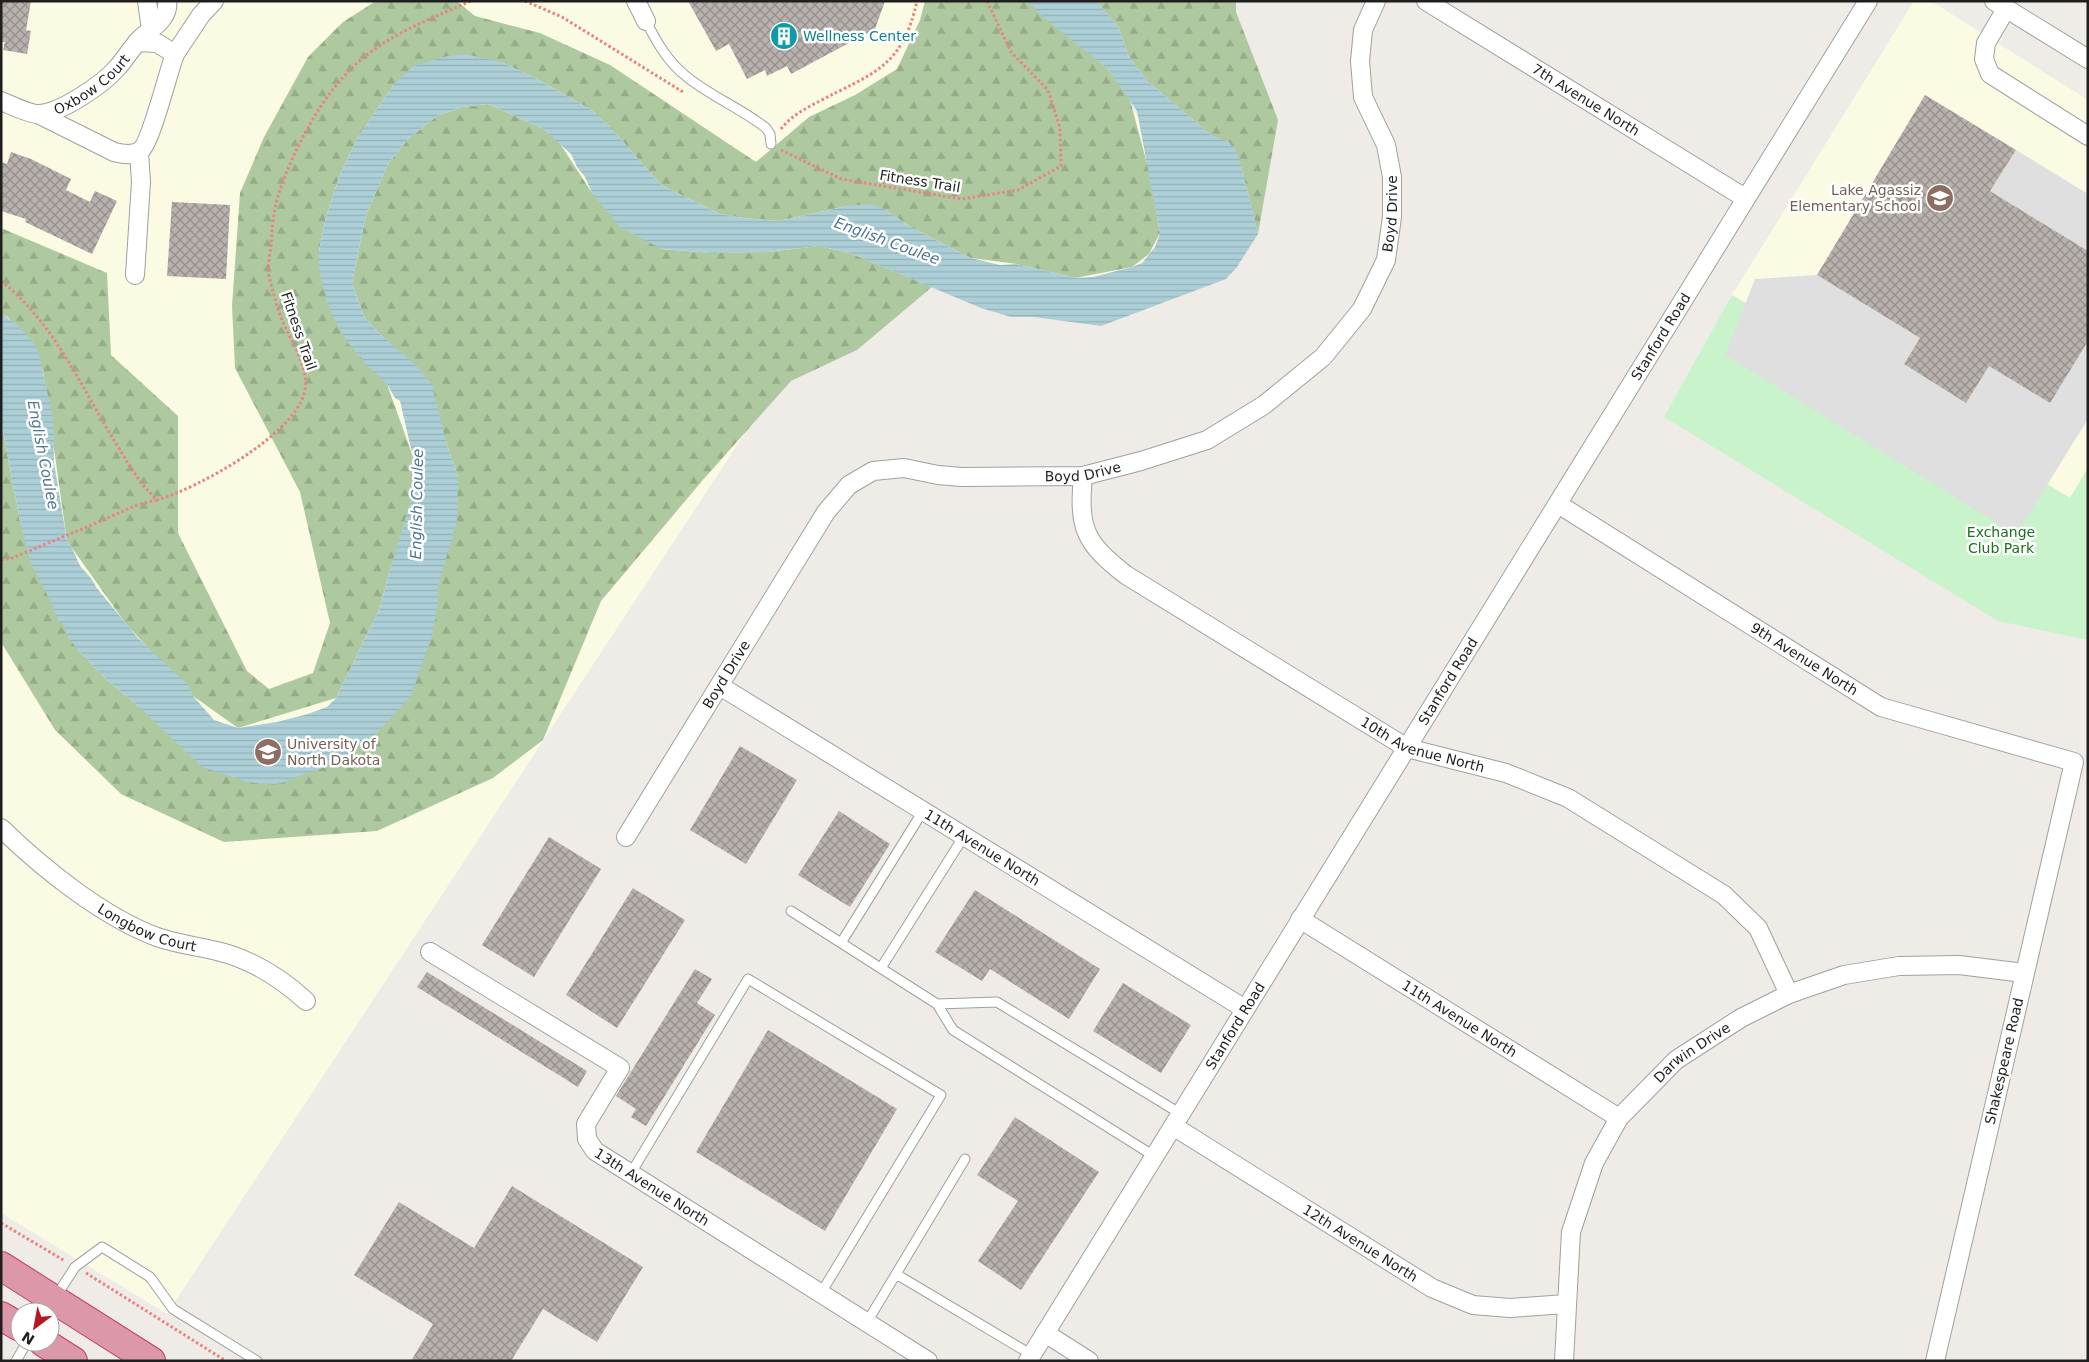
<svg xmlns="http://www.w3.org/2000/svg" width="2089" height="1362" font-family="'DejaVu Sans',sans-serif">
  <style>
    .education { fill: #fbfae3 }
    .forest { fill: url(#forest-firs) }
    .park { fill: #c9f3ca }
    .parking { fill: #dfdfdf }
    .water { fill: url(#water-rules) }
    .building { fill: url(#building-cross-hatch) }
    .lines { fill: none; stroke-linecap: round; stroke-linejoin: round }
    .lane-casing { stroke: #a0a0a0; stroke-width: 11 }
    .street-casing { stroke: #a0a0a0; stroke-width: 20 }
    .highway-casing { stroke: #c63a71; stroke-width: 30 }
    .path { stroke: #e9837d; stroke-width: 3; stroke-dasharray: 2.5 2.5; stroke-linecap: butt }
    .lane { stroke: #fff; stroke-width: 9 }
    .street { stroke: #fff; stroke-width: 18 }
    .highway { stroke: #dc98a8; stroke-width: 28 }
    .labels { text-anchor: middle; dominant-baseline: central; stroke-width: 5; stroke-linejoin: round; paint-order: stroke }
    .culture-label { font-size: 14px; fill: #0d838f; stroke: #fff; text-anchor: start }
    .street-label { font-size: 14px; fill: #1f1f1f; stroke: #fff }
    .education-label { font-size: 14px; fill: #785e54; stroke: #fff; text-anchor: end }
    .park-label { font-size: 14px; fill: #19711c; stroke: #fff }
    .water-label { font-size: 15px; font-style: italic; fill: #507695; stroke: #fff }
  </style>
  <defs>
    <pattern id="forest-firs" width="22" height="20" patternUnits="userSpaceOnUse" patternTransform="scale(1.25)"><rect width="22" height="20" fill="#aec9a0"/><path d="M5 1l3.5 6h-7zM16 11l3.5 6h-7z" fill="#95ac89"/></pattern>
    <pattern id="water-rules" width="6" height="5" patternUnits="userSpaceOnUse" patternTransform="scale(1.25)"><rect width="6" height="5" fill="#accfd7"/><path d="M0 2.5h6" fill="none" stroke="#94b1b8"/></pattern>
    <pattern id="building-cross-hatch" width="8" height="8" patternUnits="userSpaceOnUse" patternTransform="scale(1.25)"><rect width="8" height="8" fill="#b8b1ad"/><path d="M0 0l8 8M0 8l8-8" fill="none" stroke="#958f8c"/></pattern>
  </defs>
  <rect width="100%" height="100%" fill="#efece7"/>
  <!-- education -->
  <path class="education" d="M1,1H1046L1164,149L1197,207L1115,291L873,238L167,1314L1,1213Z
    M1914,1H1931L2088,100V468L2070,498L1732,295Z"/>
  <!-- forest -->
  <path class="forest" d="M376,1H457L475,16L540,33L610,65L756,162L809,117L855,95L897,69L920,20L925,1H1029L1108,69L1130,100L1149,171L1160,233L1149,254L1132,267L1075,278L1017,264L971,258L912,228L887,211L847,206L779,221L743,218L720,214L661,185L610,127L590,109L531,76L501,62L395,83L358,137L339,177L326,217L319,251L387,384L413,457L414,482L408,516L389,573L380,608L336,698L238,728L193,696L126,624L67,541L43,371L9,318L1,314V228L107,273L111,355L178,416V533L247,671L269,689L313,673L330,623L300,492L235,368L232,306L240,193L264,137L308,57L343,22Z
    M1096,1H1236V12L1278,120L1258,234L1241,166L1211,135L1147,81L1128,55L1119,28Z
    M488,104L542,128L559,142L592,193L662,249L712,253L767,252L819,246L850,253L932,287L857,350L791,381L702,481L601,601L543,740L493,778L377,831L224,842L121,794L55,730L1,642V421L20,521L78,650L107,680L138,706L306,773L336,763L438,585L458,476L446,442L382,336L364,317L352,283L366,215L388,164L408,139L437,116L461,107Z"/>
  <!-- park -->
  <path class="park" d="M1732,295L2070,498L2088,468V640L1998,621L1664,417Z"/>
  <!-- parking -->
  <path class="parking" d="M2016,150L2088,194V251L1990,191Z
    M1817,275L1920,338L1904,364L1966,402L1989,366L2088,341V419L2016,535L1725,355L1755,279Z"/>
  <!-- water -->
  <path class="water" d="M1028,1H1095L1098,3L1119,28L1128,55L1147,81L1211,135L1229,142L1236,151L1241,166L1258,234L1237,267L1226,279L1101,326L1034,317H1011L981,308L850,253L819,246L767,252L712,253L662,249L620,227L592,193L585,177L577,167L571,154L542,128L488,104L461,107L437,116L408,139L388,164L366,215L352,283L364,317L382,336L417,366L432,385L446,442L458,476L457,521L438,585V605L431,639L411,696L376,734L336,763L275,785L247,782L202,767L138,706L107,680L78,650L68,637L63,624L58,621L53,606L31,564L20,521L1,421V314C15,321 31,337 38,351L53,418L54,463L67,541C74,549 76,559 81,567C87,574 92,578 96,587L137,637L189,686L193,696L214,720L238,728L277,722L308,714L327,707L336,698L380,608L389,573L412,497L414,482L413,457L400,401L395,398L387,384L369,367L347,342L333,317L327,301L319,270V251L326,217L339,177L358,137L395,83L412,67L443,57L465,54L501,62L531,76L590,109L610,127L661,185L720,214L743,218L779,221L847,206L871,204L887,211L912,228L971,258L1000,265L1017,264L1075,278L1093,277L1132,267L1142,263L1155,247L1160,233L1137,111L1108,69L1043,17Z"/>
  <!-- building -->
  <path class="building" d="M1,1H31L26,30L31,31L27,54L3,50L5,42H1Z
    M688,1H885L875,29L791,74L787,66L767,76L765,70L747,79L729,44L716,51Z
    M1925,95L2016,150L1990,191L2088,251V341L2050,403L1989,366L1966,403L1904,364L1920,338L1817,275Z
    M11,152L31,159L71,179L66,190L90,202L95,191L117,201L92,254L25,222L26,219L1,211V162L7,164Z
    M172,202L230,205L226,279L167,276Z
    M740,746L797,780L746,864L690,830Z
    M839,811L890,844L850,907L798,875Z
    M549,837L601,869L534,977L482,945Z
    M633,888L685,920L617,1028L566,995Z
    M975,890L1100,969L1069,1019L990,969L982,981L935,952Z
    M695,969L712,979L697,1003L715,1015L646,1126L631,1117L636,1109L616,1096Z
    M427,972L587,1071L578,1087L417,987Z
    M1123,983L1191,1025L1161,1073L1093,1031Z
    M768,1030L897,1109L825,1231L696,1152Z
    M1015,1117L1099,1172L1021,1290L978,1261L1018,1201L977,1175Z
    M512,1186L643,1267L597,1342L543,1309L511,1361H411L433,1324L354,1275L399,1202L474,1248Z"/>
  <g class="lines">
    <!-- lane casing -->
    <g class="lane-casing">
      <path id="lane" d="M646,21C657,43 668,62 687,77C712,97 742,109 766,128L770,134L771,144
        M791,911L937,1004L997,1002L1181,1114
        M841,943L923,811
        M881,968L964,836
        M937,1004L953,1030L1154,1156
        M965,1159L896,1274L1032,1355
        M631,1173L748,979L941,1095L821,1293
        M55,1298L75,1267L102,1247L150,1277L173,1309L257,1361
        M867,1322L896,1274
        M16,1361L27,1342"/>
    </g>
    <!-- street casing -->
    <g class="street-casing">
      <g id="street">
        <path d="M147,1L151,30"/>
        <path d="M636,1L646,21"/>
        <path id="s1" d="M1426,1L1745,198"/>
        <path d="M1994,1L2088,59"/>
        <path d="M2006,9L1986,43L1984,59L1990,74L2088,136"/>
        <path d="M137,42L157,43L175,54L201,15L214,1"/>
        <path id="s2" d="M1,101C11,105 29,114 38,114C60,114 103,84 117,68C125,59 131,49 139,40C150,29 170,19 167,1"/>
        <path d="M38,114L114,152C122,154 132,156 140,151C151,143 168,72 175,54"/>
        <path d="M135,275L141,182L139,152"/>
        <path id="s3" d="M1083,476C1078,529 1085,543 1126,575L1407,748L1506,773L1568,798L1724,895L1758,928L1789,994"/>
        <path id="s4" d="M1558,504L1881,707L2074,762L1935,1361"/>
        <path id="s5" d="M720,686L1245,1009"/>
        <path id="s6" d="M1,828C42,868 103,917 157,937C177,944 196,946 217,951C250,959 281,978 306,1001"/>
        <path id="s7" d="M626,837L826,512L849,485L873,471L904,468L938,475L962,477L1083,476L1141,461L1207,440L1264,405L1323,357L1362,309L1386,260L1392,217V177L1386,145L1363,97L1360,61L1363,30L1376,1"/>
        <path id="s8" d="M1300,919L1619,1118"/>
        <path id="s9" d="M430,952L620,1068L586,1124L587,1139L595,1151L928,1361"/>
        <path id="s10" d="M1173,1126L1432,1288L1473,1305L1510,1308L1566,1304"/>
        <path d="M1045,1333L1089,1361"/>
        <path id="s11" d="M1028,1361L1868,1"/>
        <path id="s12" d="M1564,1361L1571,1232L1594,1163L1619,1118L1676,1060L1741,1018L1789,994L1844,975L1899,966L1959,965L2024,973"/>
      </g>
    </g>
    <!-- highway casing -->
    <g class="highway-casing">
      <path id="highway" d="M1,1266L151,1361
        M1,1316L20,1327
        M43,1342L73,1361"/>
    </g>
    <!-- path -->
    <path class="path" d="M525,1L562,17L683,92
      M781,129C790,117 804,109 818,102C872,73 902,69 917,1
      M781,150L841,179L962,199L1018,190L1061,166L1060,128L1048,90L1011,52L987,1
      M1,281C54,322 82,389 117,445C129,465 140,484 157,500C198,488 291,437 304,394C312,367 287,337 279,312C275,300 272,288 269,276C267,266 270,255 271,246C272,227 274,207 280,190C294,149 321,97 353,67C386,35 430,19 471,1
      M1,560L12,558L87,527L137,505L156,500
      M1,1223L65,1261
      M86,1273L226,1361"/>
    <!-- lane -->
    <use href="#lane" class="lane"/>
    <!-- street -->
    <use href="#street" class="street"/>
    <!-- highway -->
    <use href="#highway" class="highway"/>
  </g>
  <!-- icons -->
  <defs>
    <g id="building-disc" transform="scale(1.4375)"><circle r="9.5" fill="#0f9aa8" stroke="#fff"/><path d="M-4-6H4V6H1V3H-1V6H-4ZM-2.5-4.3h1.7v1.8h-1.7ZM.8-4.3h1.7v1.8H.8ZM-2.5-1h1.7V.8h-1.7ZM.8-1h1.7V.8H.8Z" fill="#fff"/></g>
    <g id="school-disc" transform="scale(1.4375)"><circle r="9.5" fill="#8d6e63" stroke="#fff"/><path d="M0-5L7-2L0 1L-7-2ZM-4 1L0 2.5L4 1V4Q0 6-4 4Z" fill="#fff"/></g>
    <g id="university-disc" transform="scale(1.4375)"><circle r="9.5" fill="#8d6e63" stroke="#fff"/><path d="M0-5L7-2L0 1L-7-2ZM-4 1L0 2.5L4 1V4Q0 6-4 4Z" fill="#fff"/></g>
  </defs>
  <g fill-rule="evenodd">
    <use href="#building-disc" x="784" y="36"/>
    <use href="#school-disc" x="1940" y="198"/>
    <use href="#university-disc" x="268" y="752"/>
  </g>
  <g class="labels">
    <!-- culture labels -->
    <g class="culture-label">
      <text x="803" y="36">Wellness Center</text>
    </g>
    <!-- street labels -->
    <g class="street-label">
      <text stroke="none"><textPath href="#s2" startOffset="102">Oxbow Court</textPath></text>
      <text stroke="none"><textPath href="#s1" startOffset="188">7th Avenue North</textPath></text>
      <text transform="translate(920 181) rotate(9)">Fitness Trail</text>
      <text stroke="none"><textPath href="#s7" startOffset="1091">Boyd Drive</textPath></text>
      <text transform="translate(299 331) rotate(71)">Fitness Trail</text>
      <text stroke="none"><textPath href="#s11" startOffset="1204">Stanford Road</textPath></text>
      <text stroke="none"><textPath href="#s7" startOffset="656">Boyd Drive</textPath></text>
      <text stroke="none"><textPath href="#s4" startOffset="291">9th Avenue North</textPath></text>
      <text stroke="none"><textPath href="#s7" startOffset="191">Boyd Drive</textPath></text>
      <text stroke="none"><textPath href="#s11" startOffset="799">Stanford Road</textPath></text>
      <text stroke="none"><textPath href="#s3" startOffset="459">10th Avenue North</textPath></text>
      <text stroke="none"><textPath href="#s5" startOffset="308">11th Avenue North</textPath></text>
      <text stroke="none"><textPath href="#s6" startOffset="179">Longbow Court</textPath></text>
      <text stroke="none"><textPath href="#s8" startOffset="188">11th Avenue North</textPath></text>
      <text stroke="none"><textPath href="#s11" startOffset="394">Stanford Road</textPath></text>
      <text stroke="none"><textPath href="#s12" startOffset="352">Darwin Drive</textPath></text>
      <text transform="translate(2004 1061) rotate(-77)">Shakespeare Road</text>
      <text stroke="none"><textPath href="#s9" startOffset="385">13th Avenue North</textPath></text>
      <text stroke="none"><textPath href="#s10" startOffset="221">12th Avenue North</textPath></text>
    </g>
    <!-- education labels -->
    <g class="education-label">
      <text x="1921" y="190">Lake Agassiz<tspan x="1921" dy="16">Elementary School</tspan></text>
      <text x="287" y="744" text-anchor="start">University of<tspan x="287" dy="16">North Dakota</tspan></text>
    </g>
    <!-- park labels -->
    <g class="park-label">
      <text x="2001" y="532">Exchange<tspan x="2001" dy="16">Club Park</tspan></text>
    </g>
    <!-- water labels -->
    <g class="water-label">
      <text transform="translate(887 241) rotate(20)">English Coulee</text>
      <text transform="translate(43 455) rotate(79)">English Coulee</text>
      <text transform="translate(417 504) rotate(-89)">English Coulee</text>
    </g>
  </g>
  <!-- border -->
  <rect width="2089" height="1362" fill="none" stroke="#1f1f1f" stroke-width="5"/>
  <!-- north arrow -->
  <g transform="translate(35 1327) rotate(212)"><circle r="24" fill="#ffffff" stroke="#a5a5a5"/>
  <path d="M0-4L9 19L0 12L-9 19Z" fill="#b61820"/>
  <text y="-8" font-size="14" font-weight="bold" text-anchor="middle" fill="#1f1f1f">N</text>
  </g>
</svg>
